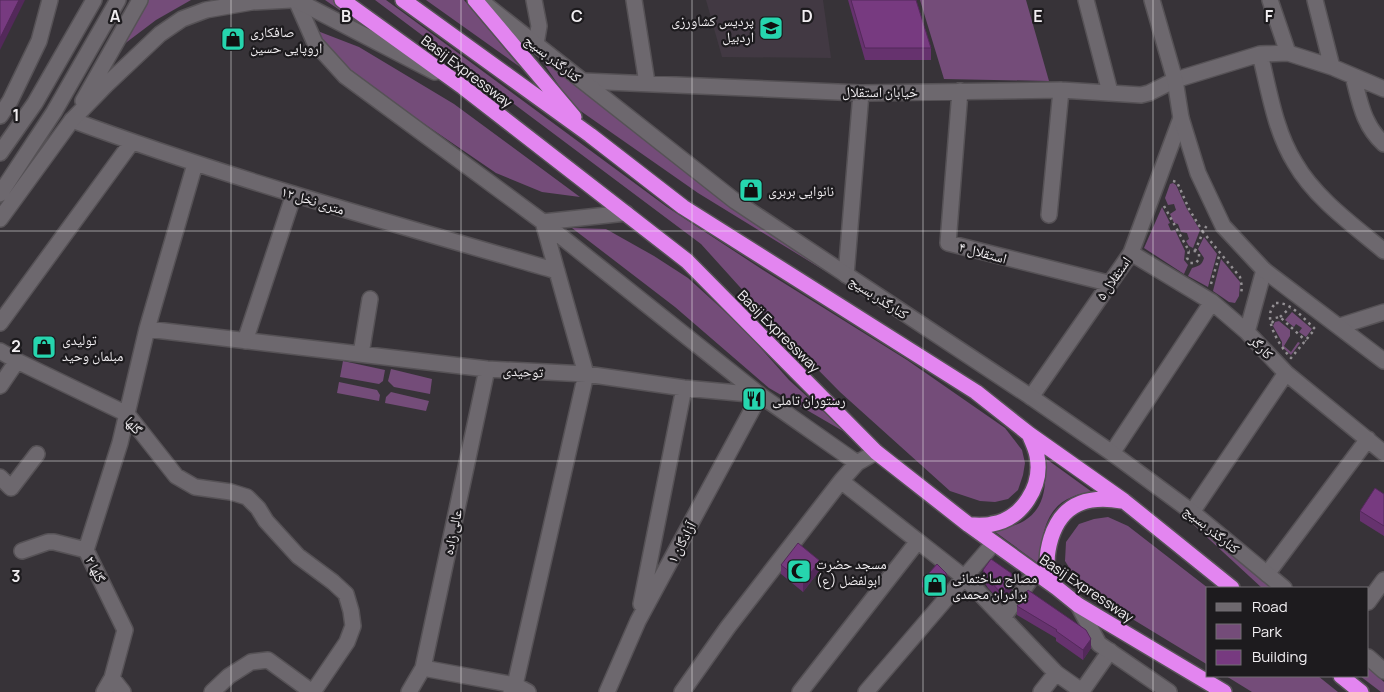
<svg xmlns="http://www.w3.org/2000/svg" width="1384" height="692" font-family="Manrope,'Noto Naskh Arabic',sans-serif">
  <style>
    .built { fill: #423943 }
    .green { fill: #744c79 }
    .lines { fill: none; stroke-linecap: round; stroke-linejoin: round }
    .street-casing { stroke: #565256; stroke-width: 18 }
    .secondary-casing { stroke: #565256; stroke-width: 18 }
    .highway-casing { stroke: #565256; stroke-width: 18 }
    .path { stroke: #949094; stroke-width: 2.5; stroke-dasharray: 2.5 4; stroke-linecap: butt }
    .street { stroke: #6d686e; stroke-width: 15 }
    .secondary { stroke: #6d686e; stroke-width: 15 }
    .highway { stroke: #e385f0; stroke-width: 15 }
    .wall { fill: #66326e }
    .shaded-wall { fill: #53295a }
    .building { fill: #773a80; stroke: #53295a }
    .grid { fill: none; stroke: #f1eef1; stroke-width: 1; stroke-opacity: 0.55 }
    .labels { text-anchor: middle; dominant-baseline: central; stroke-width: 4.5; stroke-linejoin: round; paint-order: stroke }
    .poi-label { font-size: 14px; fill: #f1eef1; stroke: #1d1b1e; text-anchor: start }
    .street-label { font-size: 14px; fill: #f1eef1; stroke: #1d1b1e }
    .grid-label { font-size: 16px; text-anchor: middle; font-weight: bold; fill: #f1eef1; stroke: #1d1b1e; stroke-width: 4.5; stroke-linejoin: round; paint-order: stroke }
  </style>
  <rect width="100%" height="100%" fill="#373338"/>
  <!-- built -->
  <path class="built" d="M706,0H823L831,58L722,57Z"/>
  <!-- green -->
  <path class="green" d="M147,0H191L156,20L119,48Z
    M325,0H334L359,19L360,24Z
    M375,0H386L667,207L763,270L907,360L1005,428L1022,450L1025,463L1023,475L1018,490L1008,499L995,502L980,501L950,491L840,392L777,328L701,244Z
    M426,0H464L520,67Z
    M920,0H1026L1049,81L944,79Z
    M315,30L359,47L454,104L580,197L542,192L496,173L350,73Z
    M536,52L727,202L830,274L698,193L572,105Z
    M1173,183L1176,185L1187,209L1200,230L1193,248L1189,246L1186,241L1189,239L1187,233L1181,232L1178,224L1174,223L1170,214L1176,210L1174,204L1168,205L1165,198L1170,184Z
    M1162,207L1170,223L1168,224L1171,231L1175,230L1185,251L1184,260L1188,265L1184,274L1144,248Z
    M572,228L606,229L654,256L688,278L744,329L789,380L848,434L769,388L675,307Z
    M1204,237L1217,254L1208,287L1188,276L1192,268C1199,266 1202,265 1204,258L1198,249Z
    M1221,259L1240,282L1239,296L1235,303L1229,302L1213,291Z
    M1292,312L1312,329L1306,337L1299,332L1302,328L1296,324L1294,327L1285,320Z
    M1279,321L1290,330V336L1284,346L1291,352L1298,342L1300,343L1291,355L1282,347V342L1273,326L1275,322Z
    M343,361L385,370L383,381L379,384L340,377Z
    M391,369L432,379L430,394L394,387L388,381Z
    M339,382L377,390L380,395L379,401L337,393Z
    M391,392L429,401L426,411L385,403L386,397Z
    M1045,458L1092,492C1085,493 1078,494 1072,497C1044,508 1042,538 1039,564L994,531C1003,528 1016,526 1024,521C1047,507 1046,482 1045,458Z
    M1154,492L1276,588H1262L1184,516Z
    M1108,517L1128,526L1208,588V665L1106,603L1075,577L1065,561L1066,542L1079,524L1094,519Z
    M1368,667L1384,682V692H1381L1360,676H1368Z
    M1226,676H1318L1338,692H1252Z"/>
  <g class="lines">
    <!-- street casing -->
    <g class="street-casing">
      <path id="street" d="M296,0L315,43L345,76L543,222L760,395L638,621L607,692
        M534,0L539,26L536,44
        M634,0L647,83
        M1086,0L1110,92
        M1270,0L1288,53
        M1315,0L1332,67
        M1260,54C1269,90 1275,131 1295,163C1315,198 1353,225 1384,251
        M1353,76C1360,102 1363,125 1384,144
        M583,81L861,93L1061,90L1141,95L1149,93L1175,80L1260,54L1288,53L1332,67L1384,89
        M960,91L948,243L1108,283
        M72,120C231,179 394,224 557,271
        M1049,215L1061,90
        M543,222L626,213
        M1131,253L1212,302L1247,332L1286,373L1384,453
        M846,275L861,93
        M0,323L132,142
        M1340,326L1384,312
        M147,329L487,369L586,374L684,388L760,395L857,463L876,452
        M1247,332L1264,270
        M245,341L294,194
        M0,351L17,361L127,414L176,476L195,487L231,492L247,497L258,508L266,521L298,556L333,582L346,594L351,611L353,626L347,642L313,692
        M361,354L370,299
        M0,386L17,361
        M1031,397L1131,253L1181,118
        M1112,453L1212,302
        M857,463L841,481L965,578L1056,673L1083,692
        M0,477L11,488L37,454
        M1192,512L1286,373
        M22,551L48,542H54L86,550
        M1267,574L1368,439
        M1368,602L1384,580
        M641,604L684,388
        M1003,618L1035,573
        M423,668L515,685L528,692
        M112,678L123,692
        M1082,691L1110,651
        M104,692L112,678L125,630L86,550L120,443L147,329L195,164
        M212,692L229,676L251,662L268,660L312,692
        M409,692L423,668L487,369
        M511,692L515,685L586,374L543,222
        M682,692L728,627L841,481
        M800,692L918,541
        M866,692L993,544
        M1041,692L1056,673"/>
    </g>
    <!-- secondary casing -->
    <g class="secondary-casing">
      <path id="secondary" d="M296,0L435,72
        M1152,0L1175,80L1181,118L1198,173L1223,226L1264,270L1384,361
        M481,1L735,201L1031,397L1112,453L1192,512L1284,588
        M83,101L140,0
        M0,116L10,101L39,41L50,0
        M0,153L35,103L94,0
        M0,194L54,112L118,0
        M0,219L72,120L106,85L160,34L182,19L206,10L252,2L291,0
        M1078,605L1099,644L1169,692
        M1368,657L1384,671"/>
    </g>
    <!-- highway casing -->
    <g class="highway-casing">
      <path id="highway" d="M342,0L463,87L687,261L876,452L969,525L1057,588L1078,605L1224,692
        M403,0L590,135L683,207L976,392L1029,434L1124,501L1232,588
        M475,0L574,117
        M969,525C976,525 985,526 992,524C1022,519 1043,486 1037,456C1036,449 1032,441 1029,434
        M1056,587C1054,582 1050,575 1048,569C1046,559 1048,548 1051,538C1062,503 1088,495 1122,501
        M1341,676L1361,692"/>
    </g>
    <!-- path -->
    <path class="path" d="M1173,181L1177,182L1189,209L1203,232L1207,225
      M1164,206L1189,251L1187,258L1190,263H1196L1199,259V254L1195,251H1189
      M1195,251L1203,232L1240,277L1242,287L1241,294
      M1211,284L1220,253
      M1276,303C1291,302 1304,319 1315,329L1291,358C1280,347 1260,316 1276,303Z
      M1280,317L1290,308
      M1272,323L1275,318L1280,317L1306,341"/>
    <!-- street -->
    <use href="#street" class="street"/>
    <!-- secondary -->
    <use href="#secondary" class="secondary"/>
    <!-- highway -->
    <use href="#highway" class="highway"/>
  </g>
  <!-- wall -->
  <path class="wall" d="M848,0H916L931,48V60H865Z
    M1384,494V536L1360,521V511Z
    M781,565L820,570L803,592L781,574Z
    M983,570L1012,589L1002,603L988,588L983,580Z
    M922,581L947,583L934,598L922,587Z
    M1017,606L1091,648L1083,660L1056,641V638L1017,615Z"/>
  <!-- shaded-wall -->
  <path class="shaded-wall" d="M19,0H25L0,50V38Z
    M820,561V570L803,592V582Z
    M947,577V583L934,598V592Z
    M1012,580V589L1002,603V594Z
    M1091,639V648L1083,660V650Z"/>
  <!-- building -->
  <path class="building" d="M0,0H19L0,38Z
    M851,0H916L931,48H865Z
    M1375,488L1384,494V526L1360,511Z
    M798,543L820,561L803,582L781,565Z
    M991,559L1011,573L1012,580L1002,594L988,579L983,570Z
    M937,564L946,573L947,577L934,592L922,581Z
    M1028,590L1086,630L1091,639L1083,650L1056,631L1057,630L1017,606Z"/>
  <!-- grid -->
  <path class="grid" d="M231,0V692M461,0V692M692,0V692M923,0V692M1153,0V692M0,231H1384M0,461H1384"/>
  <!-- icons -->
  <defs>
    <g id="school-square" transform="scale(1.25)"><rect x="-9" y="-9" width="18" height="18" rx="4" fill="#26d5ae" stroke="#1d1b1e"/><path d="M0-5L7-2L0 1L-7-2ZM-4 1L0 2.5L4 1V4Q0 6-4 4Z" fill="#111"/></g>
    <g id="shop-square" transform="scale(1.25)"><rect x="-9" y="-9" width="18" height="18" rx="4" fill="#26d5ae" stroke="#1d1b1e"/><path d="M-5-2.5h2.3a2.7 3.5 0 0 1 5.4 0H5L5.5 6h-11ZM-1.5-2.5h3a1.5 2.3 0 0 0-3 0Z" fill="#111"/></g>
    <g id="restaurant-square" transform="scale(1.25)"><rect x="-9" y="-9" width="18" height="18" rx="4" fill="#26d5ae" stroke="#1d1b1e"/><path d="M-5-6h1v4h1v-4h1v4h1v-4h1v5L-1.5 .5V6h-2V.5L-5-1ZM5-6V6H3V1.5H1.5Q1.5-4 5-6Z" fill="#111"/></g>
    <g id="mosque-square" transform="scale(1.25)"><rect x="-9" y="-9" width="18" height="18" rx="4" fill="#26d5ae" stroke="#1d1b1e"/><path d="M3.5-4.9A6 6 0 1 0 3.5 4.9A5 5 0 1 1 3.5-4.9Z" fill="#111"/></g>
  </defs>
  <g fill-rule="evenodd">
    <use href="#school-square" x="771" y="28"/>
    <use href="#shop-square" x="233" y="39"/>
    <use href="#shop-square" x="751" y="190"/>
    <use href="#shop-square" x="44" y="347"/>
    <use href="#restaurant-square" x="754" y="399"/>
    <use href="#mosque-square" x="799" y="571"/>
    <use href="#shop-square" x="935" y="585"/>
  </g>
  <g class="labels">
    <!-- poi labels -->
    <g class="poi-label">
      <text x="754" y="20" text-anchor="end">پردیس کشاورزی<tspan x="754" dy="16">اردبیل</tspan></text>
      <text x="250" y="31">صافکاری<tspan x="250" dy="16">اروپایی حسین</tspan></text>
      <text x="768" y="190">نانوایی بربری</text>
      <text x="62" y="339">تولیدی<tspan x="62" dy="16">مبلمان وحید</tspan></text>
      <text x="772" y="399">رستوران تاملی</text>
      <text x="816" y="563">مسجد حضرت<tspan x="816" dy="16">ابولفضل (ع)</tspan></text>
      <text x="952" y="577">مصالح ساختمانی<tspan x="952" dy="16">برادران محمدی</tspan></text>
    </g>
    <!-- street labels -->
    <g class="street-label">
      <text transform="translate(553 58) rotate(38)">کنارگذر بسیج</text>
      <text transform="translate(467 71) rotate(37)">Basij Expressway</text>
      <text x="880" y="91">خیابان استقلال</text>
      <text transform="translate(313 200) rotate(17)">۱۲ متری نخل</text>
      <text transform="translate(983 252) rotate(15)">استقلال ۴</text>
      <text transform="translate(1113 278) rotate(-55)">استقلال ۵</text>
      <text transform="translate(879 297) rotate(33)">کنارگذر بسیج</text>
      <text transform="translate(779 331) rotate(45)">Basij Expressway</text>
      <text transform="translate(1262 347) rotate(46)">کارگر</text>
      <text transform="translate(523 371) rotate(3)">توحیدی</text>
      <text transform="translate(134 425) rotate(49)">گلها</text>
      <text transform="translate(1212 529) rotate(39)">کنارگذر بسیج</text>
      <text transform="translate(452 532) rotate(-78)">عالی زاده</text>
      <text transform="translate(681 542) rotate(-62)">آزادگان ۱</text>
      <text transform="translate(96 569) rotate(64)">گلها ۲</text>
      <text transform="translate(1087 588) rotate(34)">Basij Expressway</text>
    </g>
  </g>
  <g class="grid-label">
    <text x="115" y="22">A</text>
    <text x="346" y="22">B</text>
    <text x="577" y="22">C</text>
    <text x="807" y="22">D</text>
    <text x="1038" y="22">E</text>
    <text x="1269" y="22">F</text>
    <text x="16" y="121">1</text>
    <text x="16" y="352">2</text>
    <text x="16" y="582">3</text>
  </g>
  <!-- legend -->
  <rect x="1206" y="587" width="162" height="90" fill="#1d1b1e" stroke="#726f72"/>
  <rect x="1216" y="603" width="25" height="8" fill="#6d686e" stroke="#726f72"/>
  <text x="1252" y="612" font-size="15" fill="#f1eef1">Road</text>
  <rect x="1216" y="624" width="25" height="15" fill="#744c79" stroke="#726f72"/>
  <text x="1252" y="637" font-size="15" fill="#f1eef1">Park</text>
  <rect x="1216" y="650" width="25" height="15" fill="#773a80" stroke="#726f72"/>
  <text x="1252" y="662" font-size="15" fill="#f1eef1">Building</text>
</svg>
